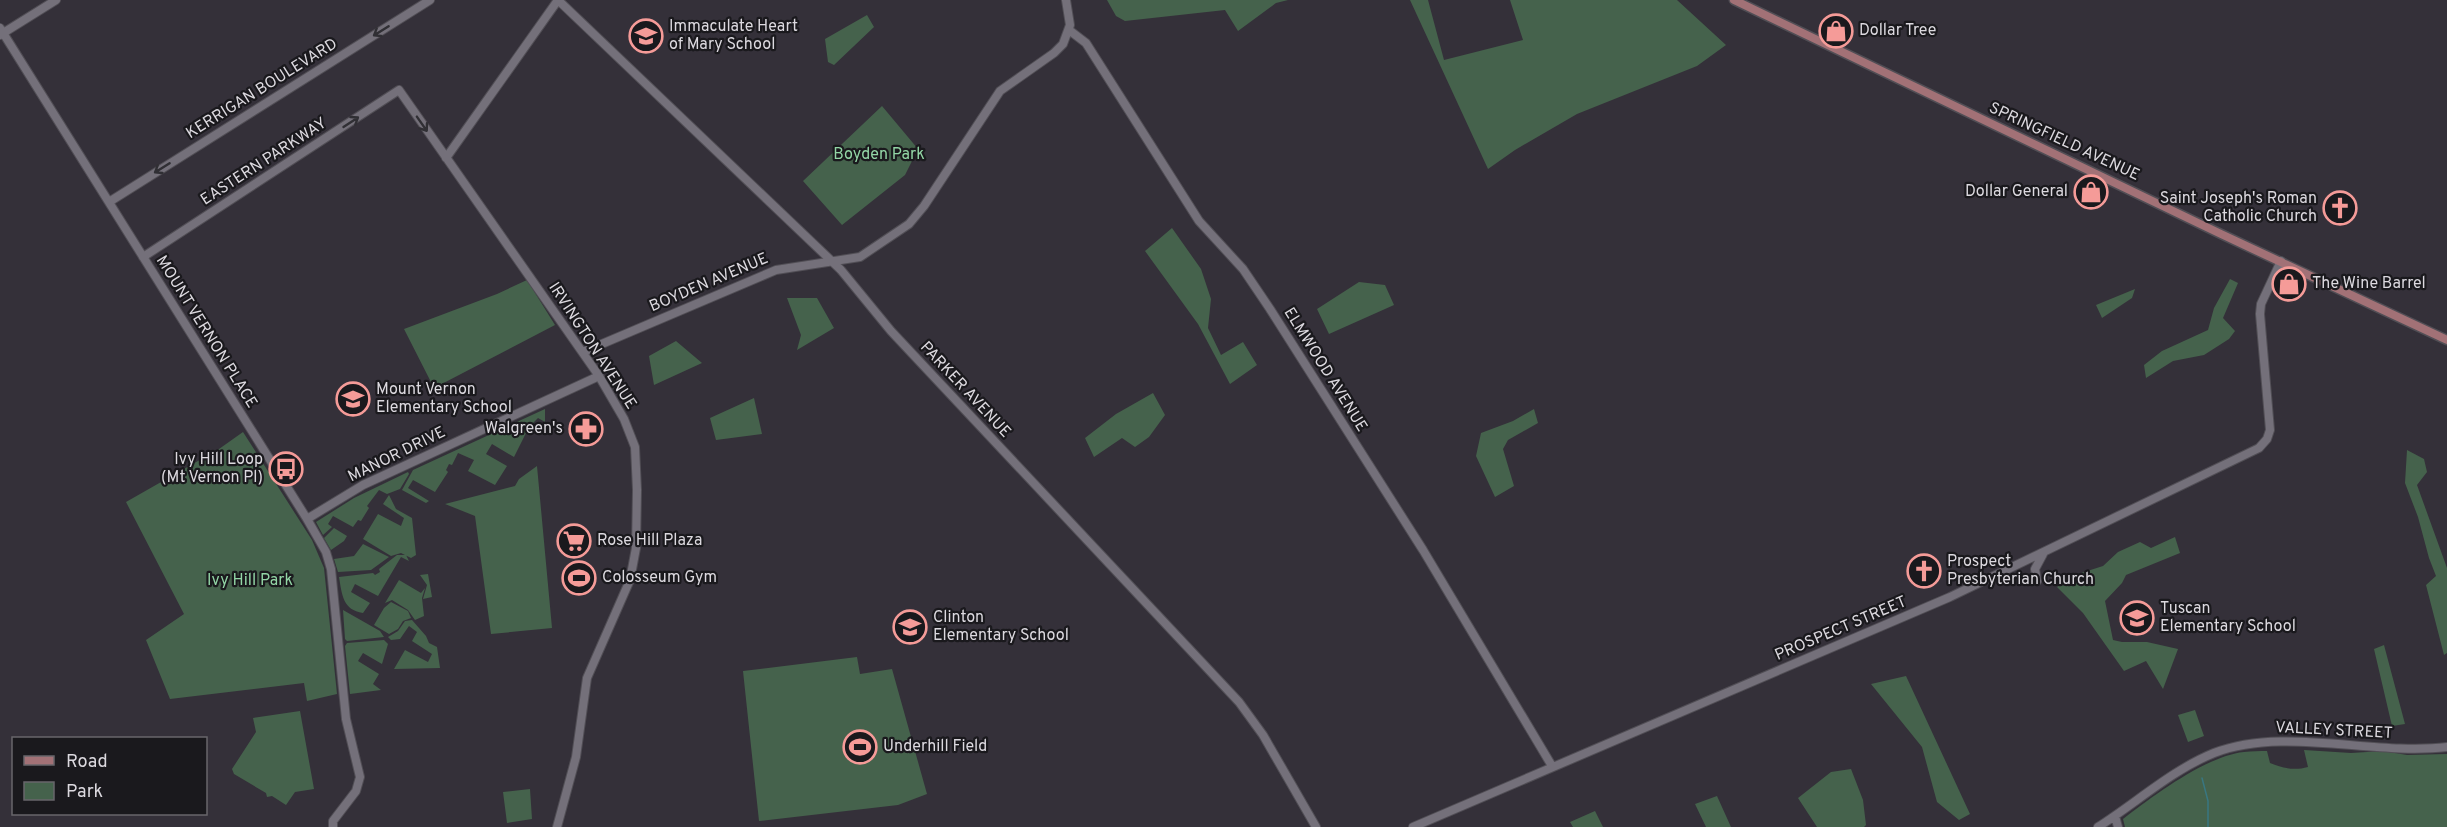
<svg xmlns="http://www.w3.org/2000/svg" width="2447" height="827" font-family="Overpass,sans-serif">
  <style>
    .green { fill: #45624c }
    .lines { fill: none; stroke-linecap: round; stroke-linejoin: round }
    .stream { stroke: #397781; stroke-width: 1.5 }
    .secondary-casing { stroke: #514e55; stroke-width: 10 }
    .primary-casing { stroke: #514e55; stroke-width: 11 }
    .secondary { stroke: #74707a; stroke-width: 8 }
    .primary { stroke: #a27176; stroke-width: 8 }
    .oneway { stroke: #302f34 }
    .labels { text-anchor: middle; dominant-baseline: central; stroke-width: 4.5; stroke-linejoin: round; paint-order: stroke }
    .poi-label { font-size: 16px; fill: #dcd9df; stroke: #1a191d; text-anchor: start }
    .street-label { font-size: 16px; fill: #dcd9df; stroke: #1a191d }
    .park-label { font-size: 16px; fill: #93d6a6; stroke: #1a191d }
  </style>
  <rect width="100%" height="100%" fill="#343039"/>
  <!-- green -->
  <path class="green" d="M1107,0H1288L1276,3L1238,31L1225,10L1125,21L1116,16Z
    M1410,0H1428L1444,60L1523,40L1510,0H1677L1726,45L1697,66L1577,114L1515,150L1488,169Z
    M867,15L874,27L834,65L828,62L825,39Z
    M882,106L918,149L905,175L842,225L803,181Z
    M1172,228L1201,269L1211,299L1208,328L1221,355L1243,342L1257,365L1230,384L1198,324L1145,251Z
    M2230,279L2238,283L2223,318L2235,331L2229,339L2204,355L2173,361L2146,378L2144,365L2162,351L2208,330L2214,308Z
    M527,280L555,325L434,388L404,329L497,294Z
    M1359,282L1385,285L1394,305L1329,334L1317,309Z
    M2135,289L2132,298L2102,318L2096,305Z
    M787,298H817L834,328L797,350L801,335Z
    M676,341L702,363L654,385L649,356Z
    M1153,393L1165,415L1149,437L1135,447L1122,438L1094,457L1085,438L1116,414Z
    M754,398L762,434L716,440L710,418Z
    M545,409V422L538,418L529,427L514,457L492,444L486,454L507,466L495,485L468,471L474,460L458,453L452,465L449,464L446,470L448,472L435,492L413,480L408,488L429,501L426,503L402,490L413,470Z
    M1534,409L1538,423L1508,440L1503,449L1514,486L1495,497L1476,456L1481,433L1513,421Z
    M243,432L312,540L324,568L337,694L307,701L304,683L170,699L146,640L184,614L126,502L219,449Z
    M2407,450L2424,459L2427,472L2417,485L2447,568V653L2444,655L2426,585L2436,576L2429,558L2418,517L2405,483Z
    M537,466L552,628L491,634L475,516L445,504L515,486L519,479Z
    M408,472L409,474L400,489L387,494L379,490L367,506L369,508L361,521L358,520L353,527L333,516L328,524L332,527L323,535L316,522L354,498Z
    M389,495L396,509L412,518L416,555L411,558L401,553L391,556L363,539L378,514L401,526L404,518L383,504Z
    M334,528L347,536L344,541L331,550L324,538Z
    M2175,537L2180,553L2126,575L2122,583L2105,601L2113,640L2122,642H2147L2178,649L2163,689L2146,661L2124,671L2083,613L2057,587L2078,574L2103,566L2118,552L2140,542L2151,548Z
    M363,544L389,557L371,570L338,572L334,559L354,556Z
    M397,555H406L409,561L401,557L378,596L355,584L351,592L370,603L363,613C343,610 342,595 339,577L373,573L375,575L380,572L379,569Z
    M428,574L432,597L423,599L427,585L420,575Z
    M399,580L421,593L425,588L422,598L424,616L415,620L408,610L392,600L385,603Z
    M391,602L408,611L411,618L403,621L398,629L389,634L374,625L384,608Z
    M343,610L380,631L384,637L347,641L345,639Z
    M412,620L426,636L429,643L437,647L440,668L394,669L405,650L428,662L432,654L412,641L417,632L409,626L400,639L391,640L388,637L398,631L405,621Z
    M384,640L388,644L382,664L363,653L358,661L379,674L373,684L381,690L350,694L345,646L347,643Z
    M2384,645L2405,724L2392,726L2374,649Z
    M857,657L860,674L892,669L927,794L898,805L759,821L743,671Z
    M1906,676L1970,814L1959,820L1937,802L1922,747L1871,684Z
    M2195,710L2204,736L2188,742L2178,715Z
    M300,711L314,789L295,792L286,805L272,796L267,797L266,793L234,774L232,769L256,732L253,718Z
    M2304,750L2351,753L2383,751L2407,755L2447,754V827H2125L2123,819C2153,796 2206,756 2244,752C2252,751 2260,751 2267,751L2270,763C2283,768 2294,771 2308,767Z
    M1851,769L1863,800L1866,825L1864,827H1817L1798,798L1831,772Z
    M530,789L532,819L507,823L503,792Z
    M1717,796L1731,827H1706L1695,804Z
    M1595,811L1603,827H1573L1570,822Z"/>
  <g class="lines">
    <!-- stream -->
    <path class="stream" d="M2202,778L2208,801V827"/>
    <!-- secondary casing -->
    <g class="secondary-casing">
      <path id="secondary" d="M558,0L841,270L891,331L1239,702L1263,735L1316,827
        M0,28L307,519L326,552L331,569L346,719L360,777L356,791L333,821V827
        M1069,30L1086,43L1199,221L1243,269L1270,309L1423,550L1552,766
        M0,35L56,0
        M446,158L558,0
        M109,202L430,0
        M143,257L399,90L599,376L624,419L635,447L637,490L636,548L630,580L587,678L576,757L557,827
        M583,352L776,270L860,257L909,224L924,206L1000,91L1054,53L1063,44L1070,25L1066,0
        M307,519L363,485L599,376
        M2037,581L2035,569L2043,554
        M2115,816L2118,827
        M1413,827L1950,597L2259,448L2267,439L2270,430L2260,314L2261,304L2281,261
        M2098,827C2136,803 2172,770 2214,753C2284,726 2373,756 2447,747"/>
    </g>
    <!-- primary casing -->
    <g class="primary-casing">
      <path id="primary" d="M1734,0L2221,234L2447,340"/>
    </g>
    <!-- secondary -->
    <use href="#secondary" class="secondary"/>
    <!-- primary -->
    <use href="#primary" class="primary"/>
  </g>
  <!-- one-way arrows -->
  <defs><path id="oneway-shaft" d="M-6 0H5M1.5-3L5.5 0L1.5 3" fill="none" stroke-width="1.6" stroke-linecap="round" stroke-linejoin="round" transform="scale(1.5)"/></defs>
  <g class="oneway">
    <use href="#oneway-shaft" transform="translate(381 31) rotate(148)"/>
    <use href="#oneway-shaft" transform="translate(351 122) rotate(-33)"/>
    <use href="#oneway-shaft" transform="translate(422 124) rotate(55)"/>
    <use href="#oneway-shaft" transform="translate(162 168) rotate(148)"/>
  </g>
  <!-- icons -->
  <defs>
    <g id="shop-ring" transform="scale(1.725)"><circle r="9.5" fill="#1a191d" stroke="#f59b98" stroke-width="1.5"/><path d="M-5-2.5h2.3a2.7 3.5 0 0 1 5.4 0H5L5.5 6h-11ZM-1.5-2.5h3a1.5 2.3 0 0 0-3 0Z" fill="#f59b98"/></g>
    <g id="school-ring" transform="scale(1.725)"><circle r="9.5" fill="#1a191d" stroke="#f59b98" stroke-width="1.5"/><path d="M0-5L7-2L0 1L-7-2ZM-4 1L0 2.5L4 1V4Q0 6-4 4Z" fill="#f59b98"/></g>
    <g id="church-ring" transform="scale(1.725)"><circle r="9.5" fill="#1a191d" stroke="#f59b98" stroke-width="1.5"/><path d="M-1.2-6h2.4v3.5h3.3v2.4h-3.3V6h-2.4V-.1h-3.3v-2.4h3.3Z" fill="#f59b98"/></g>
    <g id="pharmacy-ring" transform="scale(1.725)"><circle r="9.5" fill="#1a191d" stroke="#f59b98" stroke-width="1.5"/><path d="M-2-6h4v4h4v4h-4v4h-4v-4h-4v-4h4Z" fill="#f59b98"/></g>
    <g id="bus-ring" transform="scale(1.725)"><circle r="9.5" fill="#1a191d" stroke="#f59b98" stroke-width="1.5"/><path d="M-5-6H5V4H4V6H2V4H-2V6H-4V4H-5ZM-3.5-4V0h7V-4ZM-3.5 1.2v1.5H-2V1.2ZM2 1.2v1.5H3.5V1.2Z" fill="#f59b98"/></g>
    <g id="supermarket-ring" transform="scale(1.725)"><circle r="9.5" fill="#1a191d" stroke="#f59b98" stroke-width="1.5"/><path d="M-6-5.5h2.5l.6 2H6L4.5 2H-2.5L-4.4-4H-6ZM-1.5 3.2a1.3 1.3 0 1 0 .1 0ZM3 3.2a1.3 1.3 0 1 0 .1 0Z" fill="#f59b98"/></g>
    <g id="stadium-ring" transform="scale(1.725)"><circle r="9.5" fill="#1a191d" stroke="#f59b98" stroke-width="1.5"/><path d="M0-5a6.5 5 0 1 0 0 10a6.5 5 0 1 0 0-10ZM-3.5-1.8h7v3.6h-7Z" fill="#f59b98"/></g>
  </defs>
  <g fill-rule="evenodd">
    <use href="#shop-ring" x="1836" y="31"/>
    <use href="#school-ring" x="646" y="36"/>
    <use href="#shop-ring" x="2091" y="192"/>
    <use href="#church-ring" x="2340" y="208"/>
    <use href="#shop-ring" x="2289" y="284"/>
    <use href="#school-ring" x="353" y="399"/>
    <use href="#pharmacy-ring" x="586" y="429"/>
    <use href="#bus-ring" x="286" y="469"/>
    <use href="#supermarket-ring" x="574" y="541"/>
    <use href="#church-ring" x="1924" y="571"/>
    <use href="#stadium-ring" x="579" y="578"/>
    <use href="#school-ring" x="2137" y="618"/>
    <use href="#school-ring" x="910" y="627"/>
    <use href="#stadium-ring" x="860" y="747"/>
  </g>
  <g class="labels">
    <!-- poi labels -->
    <g class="poi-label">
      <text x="669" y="27">Immaculate Heart<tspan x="669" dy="18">of Mary School</tspan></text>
      <text x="1859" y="31">Dollar Tree</text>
      <text x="2068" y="192" text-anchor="end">Dollar General</text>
      <text x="2317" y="199" text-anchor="end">Saint Joseph's Roman<tspan x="2317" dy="18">Catholic Church</tspan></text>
      <text x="2312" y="284">The Wine Barrel</text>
      <text x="376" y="390">Mount Vernon<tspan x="376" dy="18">Elementary School</tspan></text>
      <text x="563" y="429" text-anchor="end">Walgreen's</text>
      <text x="263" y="460" text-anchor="end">Ivy Hill Loop<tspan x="263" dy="18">(Mt Vernon Pl)</tspan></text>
      <text x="597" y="541">Rose Hill Plaza</text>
      <text x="1947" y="562">Prospect<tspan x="1947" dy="18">Presbyterian Church</tspan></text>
      <text x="602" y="578">Colosseum Gym</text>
      <text x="2160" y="609">Tuscan<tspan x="2160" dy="18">Elementary School</tspan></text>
      <text x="933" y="618">Clinton<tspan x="933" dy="18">Elementary School</tspan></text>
      <text x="883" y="747">Underhill Field</text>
    </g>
    <!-- street labels -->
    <g class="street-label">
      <text transform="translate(262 89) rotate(-32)">KERRIGAN BOULEVARD</text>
      <text transform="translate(2064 142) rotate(25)">SPRINGFIELD AVENUE</text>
      <text transform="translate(264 162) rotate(-33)">EASTERN PARKWAY</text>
      <text transform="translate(709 283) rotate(-23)">BOYDEN AVENUE</text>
      <text transform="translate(206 332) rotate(58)">MOUNT VERNON PLACE</text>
      <text transform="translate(592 346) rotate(57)">IRVINGTON AVENUE</text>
      <text transform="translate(1325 370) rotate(58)">ELMWOOD AVENUE</text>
      <text transform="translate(965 390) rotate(47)">PARKER AVENUE</text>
      <text transform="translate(397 455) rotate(-26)">MANOR DRIVE</text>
      <text transform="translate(1841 629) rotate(-23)">PROSPECT STREET</text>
      <text transform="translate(2334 731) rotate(3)">VALLEY STREET</text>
    </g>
    <!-- park labels -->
    <g class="park-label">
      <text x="879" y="155">Boyden Park</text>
      <text x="250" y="581">Ivy Hill Park</text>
    </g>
  </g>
  <!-- legend -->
  <rect x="12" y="737" width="195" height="78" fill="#1a191d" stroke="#68666b" stroke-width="1.5"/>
  <rect x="24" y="756" width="30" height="9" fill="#a27176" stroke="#68666b" stroke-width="1.5"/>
  <text x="66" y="767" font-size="18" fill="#dcd9df">Road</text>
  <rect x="24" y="782" width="30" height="18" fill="#45624c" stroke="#68666b" stroke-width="1.5"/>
  <text x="66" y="797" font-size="18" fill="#dcd9df">Park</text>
</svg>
